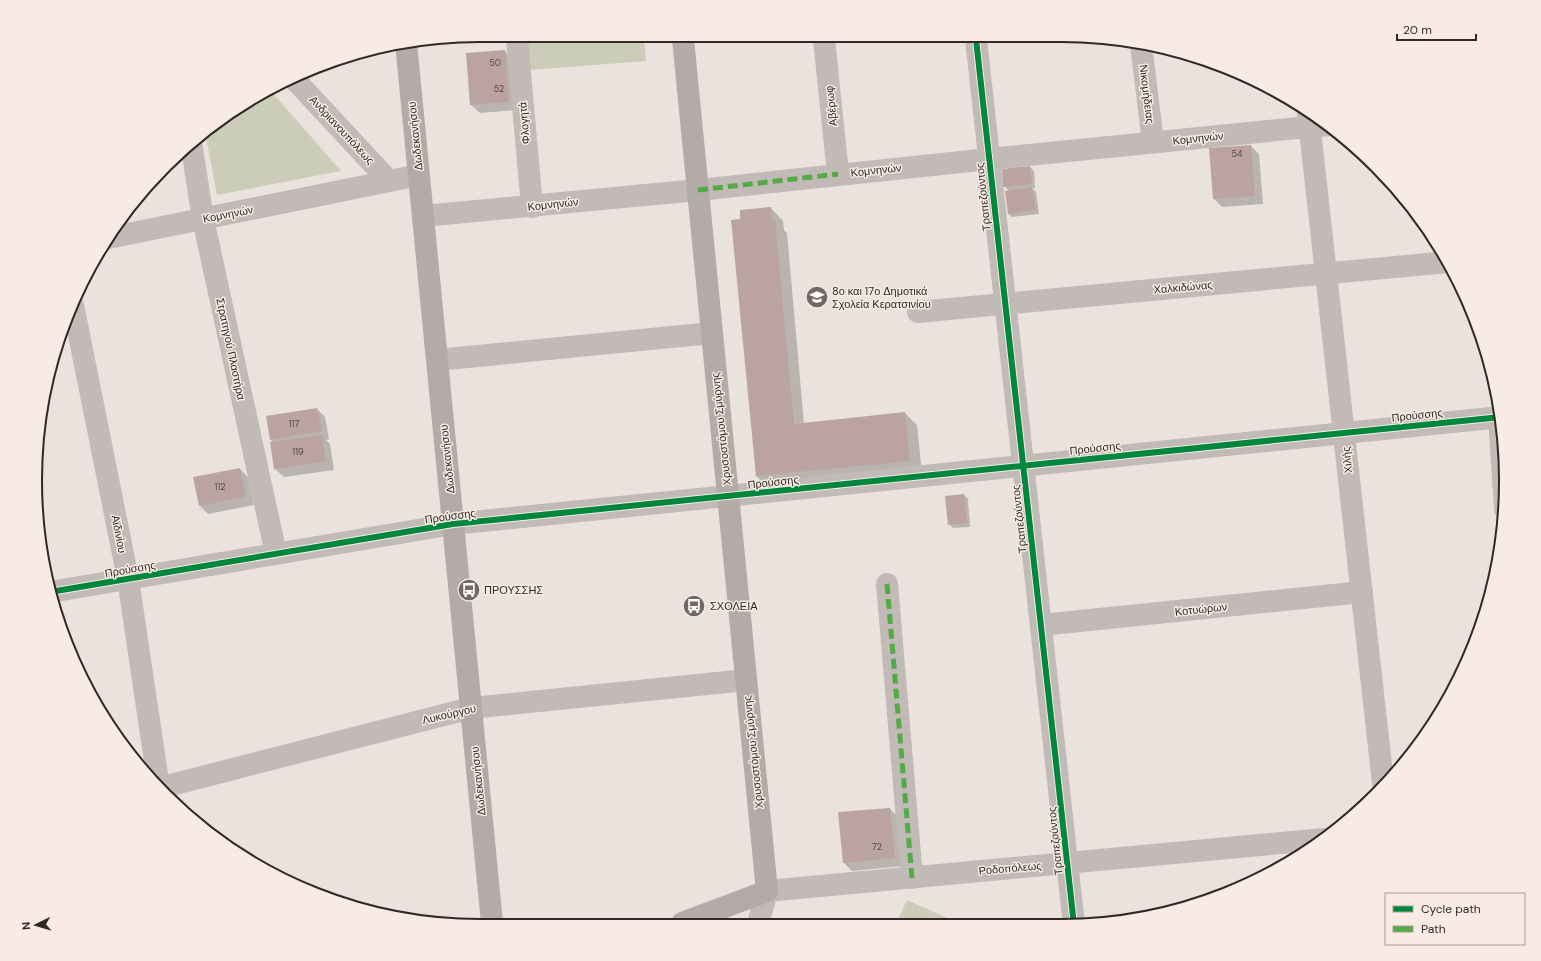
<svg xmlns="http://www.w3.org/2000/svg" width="1541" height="961" font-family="'DM Sans',sans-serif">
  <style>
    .green { fill: #cccdb8 }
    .shadow { fill: #0003 }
    .building { fill: #bba4a0 }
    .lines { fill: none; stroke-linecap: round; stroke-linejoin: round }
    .street { stroke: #c2bab6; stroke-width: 22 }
    .secondary { stroke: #b3aba7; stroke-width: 22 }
    .quiet { stroke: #54aa44; stroke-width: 5; stroke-dasharray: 10 5; stroke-linecap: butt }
    .cycleway-casing { stroke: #f7ebe4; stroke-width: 8 }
    .cycleway { stroke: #00873e; stroke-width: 6 }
    .labels { text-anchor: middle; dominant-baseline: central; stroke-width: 3; stroke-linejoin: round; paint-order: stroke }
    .number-label { font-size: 9px; fill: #544744 }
    .street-label { font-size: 11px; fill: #322826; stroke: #f7ebe4 }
    .poi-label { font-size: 11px; fill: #322826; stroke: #f7ebe4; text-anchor: start }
    .rim { fill: none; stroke: #322826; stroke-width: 2 }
  </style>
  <rect width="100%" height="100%" fill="#e9e2dd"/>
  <!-- green -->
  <path class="green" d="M526,39H644L646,61L529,70Z
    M271,91L341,171L217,195L205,132L233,110Z
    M907,900L961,924H896Z"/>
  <!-- shadow -->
  <path class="shadow" d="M505,51L513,60L517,110L480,113L471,105Z
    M1251,146L1259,154L1263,204L1222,207L1214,199L1210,149Z
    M1030,167L1034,171L1035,188H1032L1036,192L1039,214L1012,217L1009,214V191L1004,186Z
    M771,208L783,221L784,230L787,233L804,424L905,413L917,425L922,473L769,488L756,476L742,220Z
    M317,409L325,417L329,439L326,440L330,444L334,470L284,477L275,469L271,443H274L271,440Z
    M240,469L248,477L254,505L208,514L200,506Z
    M964,495L968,499L970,527L953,528L949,524Z
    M890,809L898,817L903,866L852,871L844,863Z"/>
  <!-- building -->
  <path class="building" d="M505,50L509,102L470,105L466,53Z
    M1251,145L1255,196L1213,199L1209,148Z
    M1030,166L1032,184L1003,187L1002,169Z
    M1032,187L1036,210L1008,214L1005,191Z
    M771,207L772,220H775L794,424L905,412L910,461L756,476L731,220L740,219V210Z
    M317,408L322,431L270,440L266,416Z
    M322,435L326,462L274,469L270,442Z
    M240,468L246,497L199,506L193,477Z
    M964,494L967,523L948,525L945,496Z
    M890,808L895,858L843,863L838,812Z"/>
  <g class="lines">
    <!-- street -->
    <path class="street" d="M517,39L532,207
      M824,39L838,174
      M976,39L1074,925
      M1141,45L1153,142
      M295,80L389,181
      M1308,113L1383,783
      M191,142L203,219L276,554
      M423,216L698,190L989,159L1328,125
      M108,238L419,175
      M73,305L128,579L159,788
      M918,312L1448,262
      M437,360L712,333
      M1499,417L1505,509
      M887,584L912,878
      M50,592L453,524L1501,417
      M1041,625L1362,592
      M159,788L471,708L746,680
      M758,924L767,891L1324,839"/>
    <!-- secondary -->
    <path class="secondary" d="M406,43L492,923
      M682,923L767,891L683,39"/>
    <!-- quiet -->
    <path class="quiet" d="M698,190L838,174
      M887,584L912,878"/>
    <!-- cycleway casing -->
    <g class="cycleway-casing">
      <path id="cycleway" d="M976,39L1074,925
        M50,592L453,524L1501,417"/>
    </g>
    <!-- cycleway -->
    <use href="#cycleway" class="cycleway"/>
  </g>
  <!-- icons -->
  <defs>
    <g id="school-disc" transform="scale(1.15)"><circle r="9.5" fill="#726966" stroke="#f7ebe4"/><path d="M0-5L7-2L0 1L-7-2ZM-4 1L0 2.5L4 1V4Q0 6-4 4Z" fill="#fff"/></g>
    <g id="bus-disc" transform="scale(1.15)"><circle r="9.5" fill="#726966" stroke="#f7ebe4"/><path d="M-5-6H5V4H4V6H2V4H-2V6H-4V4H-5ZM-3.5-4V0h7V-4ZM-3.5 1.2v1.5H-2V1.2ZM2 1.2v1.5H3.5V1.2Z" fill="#fff"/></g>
  </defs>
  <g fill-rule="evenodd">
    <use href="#school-disc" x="817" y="297"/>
    <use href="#bus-disc" x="469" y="590"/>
    <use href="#bus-disc" x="694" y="606"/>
  </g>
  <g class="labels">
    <!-- number labels -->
    <g class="number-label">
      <text x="495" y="63">50</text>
      <text x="499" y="89">52</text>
      <text x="1237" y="154">54</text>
      <text x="294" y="424">117</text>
      <text x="298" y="452">119</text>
      <text x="220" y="487">112</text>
      <text x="877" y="847">72</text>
    </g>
    <!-- street labels -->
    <g class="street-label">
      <text transform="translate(1147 94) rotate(83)">Νικομήδειας</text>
      <text transform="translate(831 106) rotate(-96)">Αβέρωφ</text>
      <text transform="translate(524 123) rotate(-95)">Φλογητά</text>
      <text transform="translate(342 130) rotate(47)">Ανδριανουπόλεως</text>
      <text transform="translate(415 136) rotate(-96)">Δωδεκανήσου</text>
      <text transform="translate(1198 138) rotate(-6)">Κομνηνών</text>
      <text transform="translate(876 170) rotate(-6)">Κομνηνών</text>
      <text transform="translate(983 197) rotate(-96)">Τραπεζούντος</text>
      <text transform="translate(553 204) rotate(-6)">Κομνηνών</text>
      <text transform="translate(228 214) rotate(-11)">Κομνηνών</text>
      <text transform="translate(1183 287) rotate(-5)">Χαλκιδώνας</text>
      <text transform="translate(231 349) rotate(78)">Στρατηγού Πλαστήρα</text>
      <text transform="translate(1417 415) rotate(-6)">Προύσσης</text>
      <text transform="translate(721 429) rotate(-96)">Χρυσοστόμου Σμύρνης</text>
      <text transform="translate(1095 448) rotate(-6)">Προύσσης</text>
      <text transform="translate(447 459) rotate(-96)">Δωδεκανήσου</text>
      <text transform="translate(1347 460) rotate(-96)">Χιλής</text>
      <text transform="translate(773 482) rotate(-6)">Προύσσης</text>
      <text transform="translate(450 516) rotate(-8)">Προύσσης</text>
      <text transform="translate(1019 519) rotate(-96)">Τραπεζούντος</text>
      <text transform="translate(119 534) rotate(79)">Αϊδινίου</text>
      <text transform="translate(130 569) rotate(-10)">Προύσσης</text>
      <text transform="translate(1201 609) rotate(-6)">Κοτυώρων</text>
      <text transform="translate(449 714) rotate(-13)">Λυκούργου</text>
      <text transform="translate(753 752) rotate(-96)">Χρυσοστόμου Σμύρνης</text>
      <text transform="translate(478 781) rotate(-96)">Δωδεκανήσου</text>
      <text transform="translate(1055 841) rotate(-96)">Τραπεζούντος</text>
      <text transform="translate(1010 868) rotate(-5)">Ροδοπόλεως</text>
    </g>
    <!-- poi labels -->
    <g class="poi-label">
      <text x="832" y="291">8ο και 17ο Δημοτικά<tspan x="832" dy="13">Σχολεία Κερατσινίου</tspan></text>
      <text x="484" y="590">ΠΡΟΥΣΣΗΣ</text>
      <text x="710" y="606">ΣΧΟΛΕΙΑ</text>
    </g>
  </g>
  <!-- crop -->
  <path d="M0 0H1541V961H0ZM480 42H1061A438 438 0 0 1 1499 480V481A438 438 0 0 1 1061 919H480A438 438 0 0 1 42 481V480A438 438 0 0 1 480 42Z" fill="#f7ebe4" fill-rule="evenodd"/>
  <path class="rim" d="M480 42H1061A438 438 0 0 1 1499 480V481A438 438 0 0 1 1061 919H480A438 438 0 0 1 42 481V480A438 438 0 0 1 480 42Z"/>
  <!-- legend -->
  <rect x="1385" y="893" width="140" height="52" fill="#f7ebe4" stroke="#a89d98"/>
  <rect x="1393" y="906" width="20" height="6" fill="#00873e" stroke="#a89d98"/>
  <text x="1421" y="913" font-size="12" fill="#322826">Cycle path</text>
  <rect x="1393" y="926" width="20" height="6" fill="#54aa44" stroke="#a89d98"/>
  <text x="1421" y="933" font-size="12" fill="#322826">Path</text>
  <!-- north arrow -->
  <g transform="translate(36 925) rotate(265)" stroke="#f7ebe4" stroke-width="3" paint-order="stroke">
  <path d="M0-3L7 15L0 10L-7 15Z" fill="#322826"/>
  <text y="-6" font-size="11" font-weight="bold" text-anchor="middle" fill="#322826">N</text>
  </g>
  <!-- scale -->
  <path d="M1397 34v6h79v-6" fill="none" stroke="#322826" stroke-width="2"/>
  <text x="1403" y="34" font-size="12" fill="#322826" stroke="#f7ebe4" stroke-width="3" paint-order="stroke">20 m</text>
</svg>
